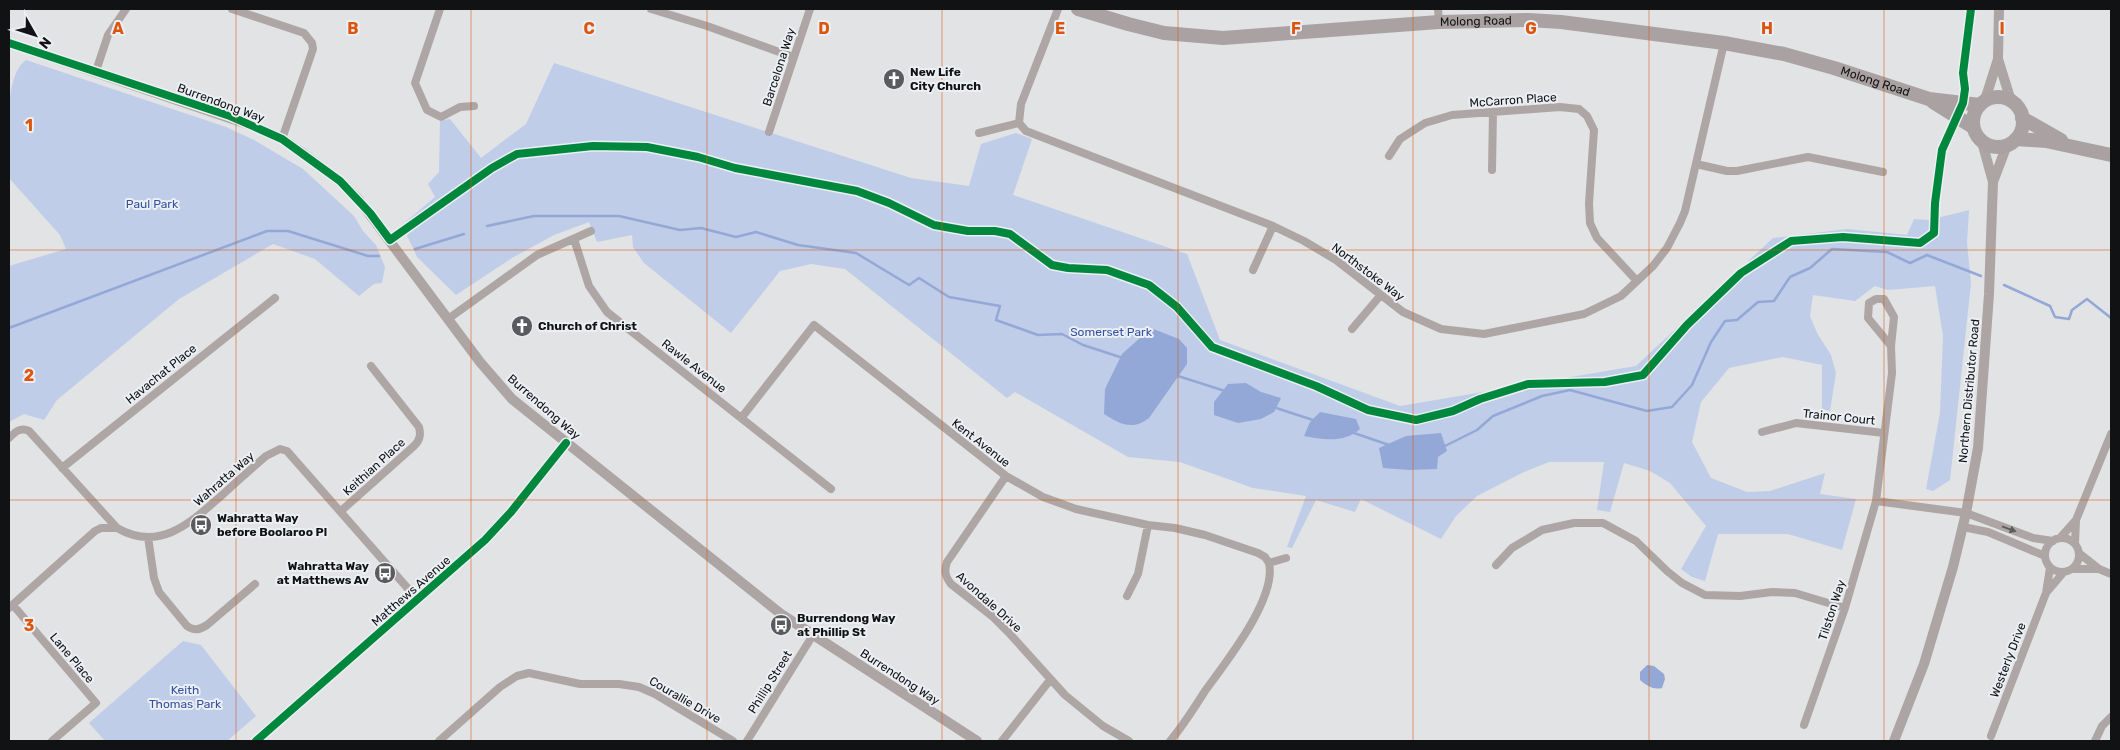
<svg xmlns="http://www.w3.org/2000/svg" width="2120" height="750" font-family="Rubik,sans-serif">
  <style>
    .green { fill: #bfcde9 }
    .water { fill: #93a8d6 }
    .lines { fill: none; stroke-linecap: round; stroke-linejoin: round }
    .stream { stroke: #93a8d6; stroke-width: 2.5 }
    .street { stroke: #aea6a4; stroke-width: 8 }
    .secondary { stroke: #ada4a4; stroke-width: 10 }
    .highway { stroke: #aaa2a2; stroke-width: 14 }
    .cycleway-casing { stroke: #eceff4; stroke-width: 11 }
    .cycleway { stroke: #00873e; stroke-width: 8 }
    .oneway { fill: #605c5c }
    .grid { fill: none; stroke: #dd550c; stroke-width: 1; stroke-opacity: 0.55 }
    .labels { text-anchor: middle; dominant-baseline: central; stroke-width: 4; stroke-linejoin: round; paint-order: stroke }
    .street-label { font-size: 12px; fill: #111213; stroke: #eceff4 }
    .poi-label { font-size: 12px; font-weight: bold; fill: #111213; stroke: #eceff4; text-anchor: start }
    .park-label { font-size: 12px; fill: #3352a0; stroke: #eceff4 }
    .grid-label { font-size: 16px; text-anchor: middle; font-weight: bold; fill: #dd550c; stroke: #eceff4; stroke-width: 4; stroke-linejoin: round; paint-order: stroke }
  </style>
  <rect width="100%" height="100%" fill="#e1e3e5"/>
  <!-- green -->
  <path class="green" d="M26,60L226,127L254,140L303,169L354,216L363,231L376,245L385,267L382,283L374,284L359,296L315,259L273,244L179,299L57,400L44,420L24,414L9,422V266L66,249L60,235L9,178C9,151 2,76 26,60Z
    M554,63L911,178L969,186L981,144L1016,133L1032,139L1013,195L1187,254L1220,340L1400,406L1636,366L1773,238L1847,229L1907,235L1914,219L1929,220L1969,210L1967,243L1971,283L1950,480L1933,491L1926,489L1940,413L1943,336L1935,286L1888,290L1875,286L1855,301L1813,295L1810,316L1817,333L1831,355L1836,373L1830,411L1822,409V365L1783,357L1729,368L1701,402L1692,442L1711,478L1747,492L1770,491L1825,473L1820,494L1856,499L1842,550L1788,534H1718L1705,581L1692,577L1681,569L1706,526L1670,483L1650,471L1624,463L1610,512L1597,510L1604,462H1549L1524,472L1477,496L1456,516L1441,539L1361,499L1355,512L1316,500L1292,548L1287,547L1306,496L1253,488L1180,462L1128,457L1015,392L1007,398L845,269L811,264L780,271L731,333L644,263L633,247L632,235L597,242L589,222L554,235L512,258L456,295L417,257L402,225L435,197L428,184L439,172L440,121L450,119L481,158L526,124Z
    M183,641L201,645L256,716L227,741H105L89,723Z"/>
  <!-- water -->
  <path class="water" d="M1151,328L1179,339L1187,348V364L1149,418C1132,431 1120,424 1104,414L1105,389L1122,354Z
    M1246,383L1261,392L1281,398L1274,412L1261,419L1238,423L1214,415V402L1228,384Z
    M1320,412L1356,419L1360,429C1345,443 1323,440 1304,436L1310,422Z
    M1441,433L1447,451L1438,457L1437,469L1409,470L1383,468L1379,448L1406,436Z
    M1647,665L1654,666L1664,674L1665,679L1662,688C1653,690 1647,686 1640,680V672Z"/>
  <g class="lines">
    <!-- stream -->
    <path class="stream" d="M487,226L534,216H619L680,230L701,228L736,237L756,232L798,245L856,253L909,285L919,278L949,297L1000,306L996,320L1038,335L1062,334L1083,345L1123,358
      M415,249L464,234
      M2004,285L2050,306L2055,317L2069,319L2072,310L2087,299L2111,318
      M9,328L267,231H288L368,256H379
      M1178,376L1225,391
      M1273,407L1313,420
      M1354,433L1389,445
      M1443,447L1477,430L1493,416L1542,396L1570,390L1647,411L1672,407L1692,385L1711,342L1725,321L1737,320L1758,302L1774,301L1790,277L1810,268L1832,249L1887,252L1910,263L1927,255L1981,276"/>
    <!-- street -->
    <path class="street" d="M232,9L304,33L312,43L313,49L282,139
      M440,9L415,83L427,110L441,117L460,107L474,106
      M651,9L707,26L793,57
      M1058,9L1021,104L1019,123L1026,131L1273,226L1304,241L1336,260L1403,312L1441,329L1484,334L1584,314L1621,296L1653,266L1667,248L1680,223L1685,211L1724,43
      M1438,9L1439,22
      M96,71L108,35L126,9
      M769,132L810,9
      M979,133L1019,123
      M1389,156L1400,139L1425,123L1452,115L1560,107L1579,109L1587,116L1594,130L1589,203L1590,223L1597,238L1637,281
      M1696,164L1727,171H1737L1808,157L1883,172
      M1492,170L1493,112
      M574,239L589,286L607,312L831,489
      M1253,270L1273,226
      M448,319L537,255L591,231
      M1352,329L1380,296
      M742,417L814,325L1006,476L1043,497L1076,509L1148,525L1175,528L1205,535L1258,553L1265,557L1269,563
      M1762,432L1796,423L1884,433
      M9,438C15,432 20,427 29,431L117,528C159,552 189,524 220,497C235,483 251,469 266,456L280,449L287,451L418,600
      M62,468L275,298
      M1006,476L947,562C944,571 945,576 951,584L992,616L1010,634L1065,695L1103,726L1129,741
      M1876,501L1966,513L2033,538L2053,541
      M341,511L414,446C420,440 421,435 419,427L371,366
      M1963,527L1988,532L2045,556
      M148,537L154,578L159,592L187,626C194,631 199,630 207,625L255,584
      M2045 555a17 17 0 1 1 34 0a17 17 0 1 1-34 0Z
      M2060,538L2076,520L2111,434
      M2075,543L2076,520
      M2080,554L2099,569L2111,574
      M1496,565L1512,548L1542,530L1574,523H1603L1636,541L1667,571L1682,583L1705,595L1740,596L1772,592L1795,593L1845,608
      M2073,569H2099
      M2046,593L2063,573
      M1127,596L1138,574L1148,525
      M13,605L96,703L52,741
      M9,608L95,531L101,528H117
      M1804,725L1845,608L1876,501L1892,373L1891,346L1894,317L1884,299H1876L1869,303L1868,318L1891,346
      M1991,736L2046,593L2050,568
      M439,741L500,687L517,676L529,673L580,684H619L639,687L655,694L733,741
      M747,741L813,635
      M1002,741L1050,680
      M1170,741C1183,726 1194,708 1205,691C1225,663 1277,599 1269,563L1286,558
      M2095,741L2102,726L2111,717"/>
    <!-- secondary -->
    <path class="secondary" d="M9,43L256,127L282,139L304,154L340,181L359,200L480,362L512,399L781,614L977,741
      M1998,59L2011,101
      M1985,100L1998,59L1999,9
      M1993,182L2007,145
      M256,741L485,540L511,512L566,443
      M1894,741L1924,664L1953,567L1966,513L1978,448L1989,294L1993,182L1982,142"/>
    <!-- highway -->
    <g class="highway">
      <path id="s1" d="M1078,9L1128,24L1164,33L1223,38L1439,22L1529,20L1561,22L1724,43L1784,54L1834,68L1929,99L1980,105"/>
      <circle cx="1998" cy="122" r="25"/>
      <path d="M1933,102L1973,127"/>
      <path d="M2022,118L2061,140"/>
      <path d="M2016,139L2046,141L2111,155"/>
    </g>
    <!-- cycleway casing -->
    <g class="cycleway-casing">
      <path id="cycleway" d="M9,43L230,116L282,139L340,181L370,213L390,240L492,168L517,154L593,146L647,147L698,157L735,168L857,191L889,203L934,225L968,231H995L1010,234L1052,265L1068,268L1107,270L1149,285L1177,307L1212,347L1316,386L1368,410L1416,420L1453,411L1480,399L1528,384L1605,382L1643,375L1687,325L1741,273L1791,241L1843,237L1920,243L1934,233L1935,203L1942,150L1963,103L1965,89L1963,73L1971,9
        M256,741L485,540L511,512L566,443"/>
    </g>
    <!-- cycleway -->
    <use href="#cycleway" class="cycleway"/>
  </g>
  <!-- one-way arrows -->
  <defs><path id="oneway-solid" d="M-6-.8H1V-3.2L6.5 0L1 3.2V.8H-6Z" transform="scale(1.25)"/></defs>
  <use class="oneway" href="#oneway-solid" transform="translate(2009 529) rotate(20)"/>
  <!-- grid -->
  <path class="grid" d="M236,9V741M471,9V741M707,9V741M942,9V741M1178,9V741M1413,9V741M1649,9V741M1884,9V741M9,250H2111M9,500H2111"/>
  <!-- icons -->
  <defs>
    <g id="church-disc" transform="scale(1.125)"><circle r="9.5" fill="#5a5b5c" stroke="#eceff4"/><path d="M-1.2-6h2.4v3.5h3.3v2.4h-3.3V6h-2.4V-.1h-3.3v-2.4h3.3Z" fill="#fff"/></g>
    <g id="bus-disc" transform="scale(1.125)"><circle r="9.5" fill="#5a5b5c" stroke="#eceff4"/><path d="M-5-6H5V4H4V6H2V4H-2V6H-4V4H-5ZM-3.5-4V0h7V-4ZM-3.5 1.2v1.5H-2V1.2ZM2 1.2v1.5H3.5V1.2Z" fill="#fff"/></g>
  </defs>
  <g fill-rule="evenodd">
    <use href="#church-disc" x="894" y="79"/>
    <use href="#church-disc" x="522" y="326"/>
    <use href="#bus-disc" x="201" y="525"/>
    <use href="#bus-disc" x="385" y="573"/>
    <use href="#bus-disc" x="781" y="625"/>
  </g>
  <g class="labels">
    <!-- street labels -->
    <g class="street-label">
      <text stroke="none"><textPath href="#s1" startOffset="402">Molong Road</textPath></text>
      <text transform="translate(779 67) rotate(-72)">Barcelona Way</text>
      <text stroke="none"><textPath href="#s1" startOffset="808">Molong Road</textPath></text>
      <text transform="translate(1513 100) rotate(-4)">McCarron Place</text>
      <text transform="translate(221 103) rotate(20)">Burrendong Way</text>
      <text transform="translate(1368 272) rotate(37)">Northstoke Way</text>
      <text transform="translate(694 366) rotate(38)">Rawle Avenue</text>
      <text transform="translate(161 374) rotate(-39)">Havachat Place</text>
      <text transform="translate(1969 391) rotate(-85)">Northern Distributor Road</text>
      <text transform="translate(544 407) rotate(41)">Burrendong Way</text>
      <text transform="translate(1839 417) rotate(6)">Trainor Court</text>
      <text transform="translate(981 443) rotate(38)">Kent Avenue</text>
      <text transform="translate(374 467) rotate(-42)">Keithian Place</text>
      <text transform="translate(224 479) rotate(-41)">Wahratta Way</text>
      <text transform="translate(411 591) rotate(-41)">Matthews Avenue</text>
      <text transform="translate(989 602) rotate(42)">Avondale Drive</text>
      <text transform="translate(1832 610) rotate(-72)">Tilston Way</text>
      <text transform="translate(72 658) rotate(50)">Lane Place</text>
      <text transform="translate(2008 660) rotate(-69)">Westerly Drive</text>
      <text transform="translate(900 677) rotate(33)">Burrendong Way</text>
      <text transform="translate(770 682) rotate(-58)">Phillip Street</text>
      <text transform="translate(685 700) rotate(30)">Courallie Drive</text>
    </g>
    <!-- poi labels -->
    <g class="poi-label">
      <text x="910" y="72">New Life<tspan x="910" dy="14">City Church</tspan></text>
      <text x="538" y="326">Church of Christ</text>
      <text x="217" y="518">Wahratta Way<tspan x="217" dy="14">before Boolaroo Pl</tspan></text>
      <text x="369" y="566" text-anchor="end">Wahratta Way<tspan x="369" dy="14">at Matthews Av</tspan></text>
      <text x="797" y="618">Burrendong Way<tspan x="797" dy="14">at Phillip St</tspan></text>
    </g>
    <!-- park labels -->
    <g class="park-label">
      <text x="152" y="204">Paul Park</text>
      <text x="1111" y="332">Somerset Park</text>
      <text x="185" y="690">Keith<tspan x="185" dy="14">Thomas Park</tspan></text>
    </g>
  </g>
  <g class="grid-label">
    <text x="118" y="34">A</text>
    <text x="353" y="34">B</text>
    <text x="589" y="34">C</text>
    <text x="824" y="34">D</text>
    <text x="1060" y="34">E</text>
    <text x="1296" y="34">F</text>
    <text x="1531" y="34">G</text>
    <text x="1767" y="34">H</text>
    <text x="2002" y="34">I</text>
    <text x="29" y="131">1</text>
    <text x="29" y="381">2</text>
    <text x="29" y="631">3</text>
  </g>
  <!-- border -->
  <rect width="2120" height="750" fill="none" stroke="#111213" stroke-width="20"/>
  <!-- north arrow -->
  <g transform="translate(35 35) rotate(129)" stroke="#eceff4" stroke-width="4" paint-order="stroke">
  <path d="M0-4L9 19L0 12L-9 19Z" fill="#111213"/>
  <text y="-8" font-size="14" font-weight="bold" text-anchor="middle" fill="#111213">N</text>
  </g>
</svg>
